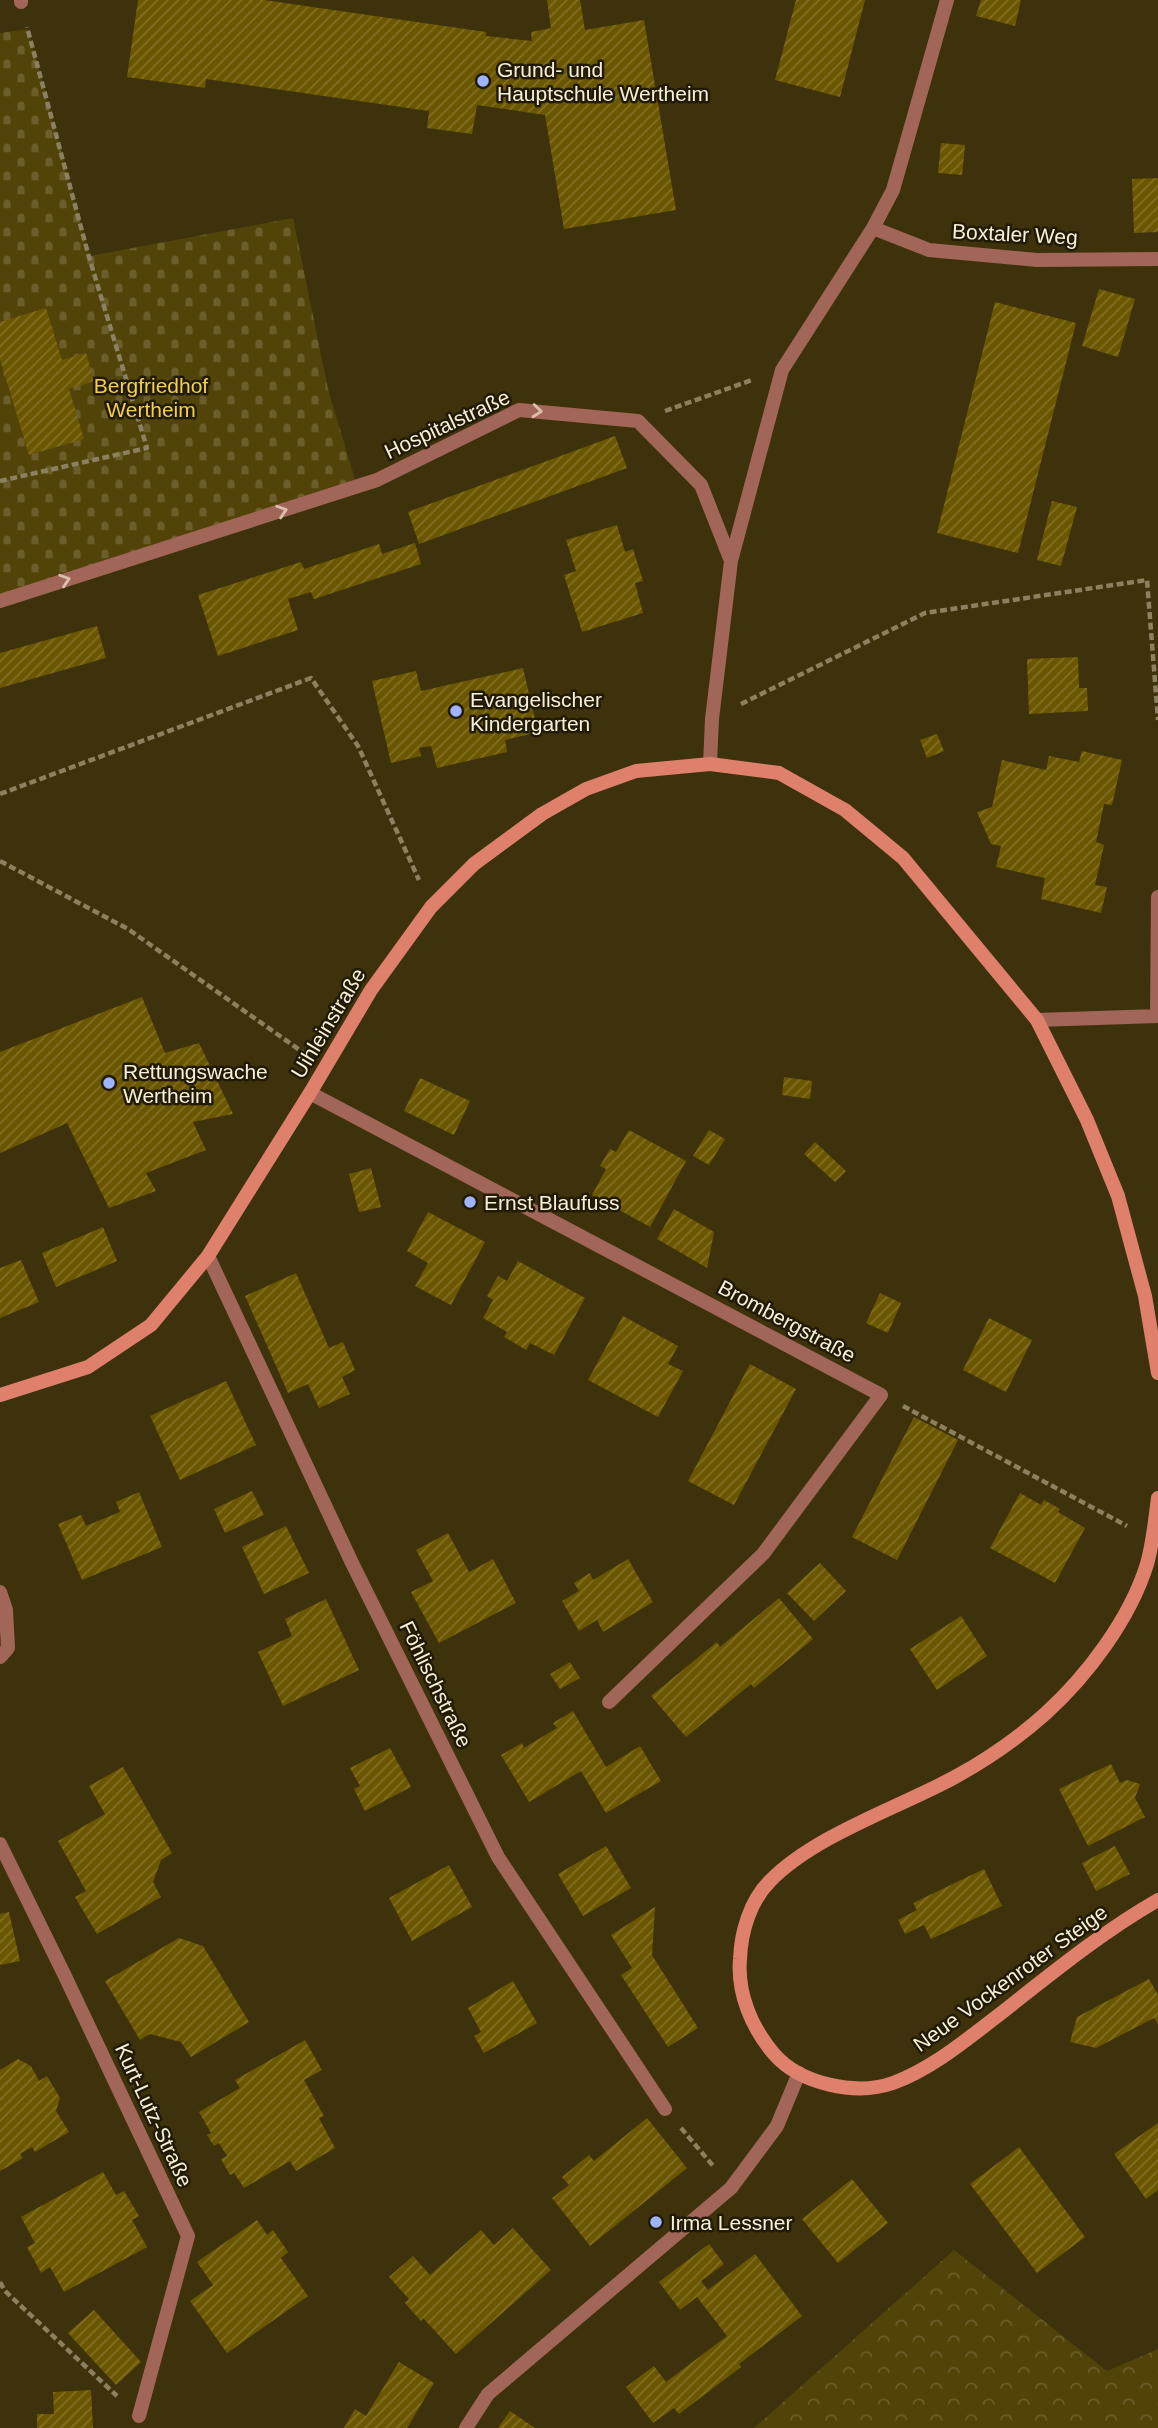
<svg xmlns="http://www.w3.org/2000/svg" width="1158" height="2428" font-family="Arial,sans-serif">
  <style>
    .forest { fill: url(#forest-crowns) }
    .cemetery { fill: url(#cemetery-stones) }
    .building { fill: url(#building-hatch) }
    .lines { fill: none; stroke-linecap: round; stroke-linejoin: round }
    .path { stroke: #8b8160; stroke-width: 4.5; stroke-dasharray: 7 3.5; stroke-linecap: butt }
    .street { stroke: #a26659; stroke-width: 14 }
    .secondary { stroke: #df806c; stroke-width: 14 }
    .oneway { stroke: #dac0aa }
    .poi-dot { fill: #a0b3fd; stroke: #211b06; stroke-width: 2.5 }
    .labels { text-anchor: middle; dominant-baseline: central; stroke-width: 5; stroke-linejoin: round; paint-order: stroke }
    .poi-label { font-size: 21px; fill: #f8f0d6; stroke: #211b06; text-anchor: start }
    .street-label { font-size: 21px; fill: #f8f0d6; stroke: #211b06 }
    .park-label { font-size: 21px; fill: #f4cf4e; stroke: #211b06 }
  </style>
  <defs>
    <pattern id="forest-crowns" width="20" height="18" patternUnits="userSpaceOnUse" patternTransform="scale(1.75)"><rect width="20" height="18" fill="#524308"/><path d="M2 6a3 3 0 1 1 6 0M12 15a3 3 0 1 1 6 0" fill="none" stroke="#6c5e2b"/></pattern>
    <pattern id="cemetery-stones" width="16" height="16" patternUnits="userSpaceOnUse" patternTransform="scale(1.75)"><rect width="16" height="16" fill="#524308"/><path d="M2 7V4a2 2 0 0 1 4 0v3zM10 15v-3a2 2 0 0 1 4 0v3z" fill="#6c5e2b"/></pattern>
    <pattern id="building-hatch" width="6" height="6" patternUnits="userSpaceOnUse" patternTransform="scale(1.75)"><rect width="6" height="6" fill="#6b5600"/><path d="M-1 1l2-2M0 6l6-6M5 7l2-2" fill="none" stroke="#816f24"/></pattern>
  </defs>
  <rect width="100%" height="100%" fill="#3d320b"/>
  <!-- forest -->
  <path class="forest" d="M954,2250L1107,2371L1158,2349V2428H754Z"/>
  <!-- cemetery -->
  <path class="cemetery" d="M28,29L90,256L293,218L328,389L357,486L0,601V33Z"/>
  <!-- building -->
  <path class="building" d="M138,0H264L486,32V36L532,41L531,32L551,28L547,0H580L585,30L644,20L676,210L564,229L545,115L477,105L472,134L427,128L429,111L206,79L205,88L127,77Z
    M796,0H865L840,97L775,80Z
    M981,0H1021L1015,26L976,16Z
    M941,143L965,145L962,175L938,173Z
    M1158,178V232L1134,233L1132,179Z
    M1099,289L1135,299L1118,357L1082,346Z
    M995,302L1076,323L1018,553L937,533Z
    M46,308L62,360L86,353L94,381L69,389L84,439L29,455L0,359V322Z
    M615,436L627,468L419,544L408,512Z
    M1052,501L1077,507L1061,566L1037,560Z
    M617,525L625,552L633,549L643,581L635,583L643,613L582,632L564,575L576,571L566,540Z
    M415,543L421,564L314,599L311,592L288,599L298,630L218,656L198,595L301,562L304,569L379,544L382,554Z
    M97,626L106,658L0,688V653Z
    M1078,657L1079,688H1087L1088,711L1029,714L1027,659Z
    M523,668L538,732L505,740L507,752L437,768L431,746L419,748L421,756L391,763L372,681L416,671L421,691Z
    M937,734L944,751L927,758L920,740Z
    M1082,751L1122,760L1112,805L1104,804L1096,842L1104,845L1095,885L1107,887L1101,913L1041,899L1045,878L996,867L1001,846L991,844L977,812L992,807L1002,760L1046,770L1049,756L1079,762Z
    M142,997L165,1053L199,1043L233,1114L193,1122L206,1150L146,1173L156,1191L109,1208L67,1123L0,1153V1052Z
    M784,1077L812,1081L810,1099L782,1095Z
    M420,1078L470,1101L454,1135L404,1111Z
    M629,1130L686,1161L650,1227L592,1195L606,1169L600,1166L610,1149L616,1152Z
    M709,1130L725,1139L709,1165L693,1156Z
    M815,1142L846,1171L835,1182L804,1154Z
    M371,1168L381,1207L359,1212L349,1174Z
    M674,1209L714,1232L707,1268L657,1239Z
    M428,1212L485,1242L451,1305L415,1286L428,1263L407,1251Z
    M103,1227L117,1261L56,1287L42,1253Z
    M21,1260L39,1302L0,1318V1268Z
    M518,1261L585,1298L554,1355L530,1343L526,1350L504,1337L507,1332L483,1318L493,1300L487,1296L498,1276L507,1281Z
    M296,1273L329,1348L343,1342L355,1370L342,1377L350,1394L319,1408L308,1384L288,1393L245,1296Z
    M880,1293L901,1303L888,1333L866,1323Z
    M623,1316L678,1346L668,1364L683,1371L658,1417L588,1380Z
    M989,1318L1032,1340L1006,1392L963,1370Z
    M750,1364L796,1389L734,1505L688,1481Z
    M226,1381L256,1445L180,1480L150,1416Z
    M914,1417L958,1440L897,1560L852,1537Z
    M252,1491L264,1515L225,1533L214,1509Z
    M139,1492L162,1547L82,1580L58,1524L81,1515L86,1526L120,1512L116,1502Z
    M1020,1493L1041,1505L1044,1500L1060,1509L1058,1512L1085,1528L1055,1583L990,1548Z
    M286,1526L309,1573L264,1594L242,1547Z
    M448,1533L469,1572L493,1559L516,1603L439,1643L411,1592L433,1581L416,1550Z
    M628,1559L653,1602L603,1632L597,1620L579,1631L562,1601L579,1591L574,1583L590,1573L593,1580Z
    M820,1563L846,1591L814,1621L787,1593Z
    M779,1598L813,1639L754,1688L751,1684L686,1737L651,1696L717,1642L720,1647Z
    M326,1599L359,1670L283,1706L258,1652L292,1636L285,1619Z
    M961,1616L987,1656L937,1690L910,1649Z
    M570,1662L580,1678L560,1689L550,1674Z
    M573,1711L606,1767L640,1746L661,1781L606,1813L581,1771L529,1802L501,1755L522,1743L524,1748L557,1728L553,1723Z
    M390,1748L411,1787L365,1811L354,1789L360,1786L350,1768Z
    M1111,1764L1120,1783L1127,1780L1140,1784L1135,1798L1145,1817L1088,1846L1059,1789Z
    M123,1767L172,1853L161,1860L153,1882L161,1897L97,1934L75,1897L86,1891L58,1841L105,1814L89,1786Z
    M606,1846L631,1888L583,1916L558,1874Z
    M1115,1846L1130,1874L1096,1891L1082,1863Z
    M449,1865L472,1907L412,1941L389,1898Z
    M984,1869L1002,1906L931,1939L924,1925L905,1934L898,1920L917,1910L913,1903Z
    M655,1907L652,1955L698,2028L668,2047L621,1975L632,1968L611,1935Z
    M9,1912L20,1961L0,1965V1914Z
    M179,1938L203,1946L249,2022L191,2057L181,2042L150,2034L140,2040L105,1981Z
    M1149,1979L1158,1995V2024L1154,2018L1096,2048L1070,2042L1077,2017Z
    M513,1981L537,2023L484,2053L474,2036L481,2032L468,2008Z
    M305,2040L322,2070L304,2080L324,2116L319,2118L335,2148L296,2171L290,2161L244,2188L234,2173L230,2175L221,2159L227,2156L219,2143L214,2146L207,2135L211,2133L199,2112L240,2088L235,2080Z
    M18,2059L31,2066L39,2081L47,2076L60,2098L56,2111L69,2132L35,2152L32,2147L20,2154L23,2158L0,2171V2070Z
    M647,2118L687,2168L590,2246L552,2198L569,2185L562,2177L589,2155L594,2161Z
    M1158,2123V2190L1146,2199L1114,2154Z
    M1019,2147L1085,2237L1037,2273L970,2184Z
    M103,2172L116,2195L124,2191L139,2216L132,2220L147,2247L64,2292L50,2267L41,2273L27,2247L35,2243L21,2217Z
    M852,2179L888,2223L838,2263L802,2219Z
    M257,2220L267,2235L273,2230L288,2252L281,2258L308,2296L227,2353L190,2301L213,2285L197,2262Z
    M513,2228L551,2270L456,2354L423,2318L421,2321L405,2303L409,2299L389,2277L413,2256L430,2275L481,2230L494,2245Z
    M709,2244L724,2264L701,2281L708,2290L755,2254L802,2316L739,2364L741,2367L679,2414L674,2408L653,2423L626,2387L654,2366L666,2382L727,2336L697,2297L680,2310L659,2282Z
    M94,2310L141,2362L116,2385L68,2333Z
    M399,2362L434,2383L407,2428H344L355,2409L366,2416Z
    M91,2390L93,2428H37V2414H54L53,2392Z
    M510,2411L535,2428H498Z"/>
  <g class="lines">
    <!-- path -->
    <path class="path" d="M665,411L752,380
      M0,481L147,448L89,257L27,27
      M741,704L925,613L1147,580L1158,720
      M0,794L311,678L358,746L419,880
      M0,861L128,929L304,1053
      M903,1406L1127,1526
      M681,2128L714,2167
      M0,2282L5,2291L117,2396"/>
    <!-- street -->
    <path class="street" d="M21,0V2
      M873,228L929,250L1037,260L1158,259
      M731,561L782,370L873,228L893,190L947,0
      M0,601L377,480L519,410L638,421L701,485L731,561L712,719L710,764
      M1157,1016L1158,897
      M1037,1020L1158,1016
      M310,1093L881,1395L763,1554L609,1702
      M208,1256L353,1565L498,1857L665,2109
      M0,1592L6,1610L8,1648L0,1657
      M0,1844L64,1974L188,2236L139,2416
      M466,2428L488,2394L731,2188L777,2126L799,2073"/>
    <!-- secondary -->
    <path class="secondary" d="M0,1395L88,1367L151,1325L208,1256L310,1093L371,990L431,907L474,864L542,814L586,789L636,771L710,764L779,773L845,810L903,858L1037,1020L1087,1120L1118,1196L1145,1296L1158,1373
      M1158,1498C1155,1520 1153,1543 1147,1564C1130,1619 1087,1676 1045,1714C1018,1738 986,1760 955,1777C898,1808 815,1835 770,1881C750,1901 741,1932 740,1959C737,1994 752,2028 774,2054C800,2084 856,2096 893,2083C933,2068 966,2040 1000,2014C1051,1974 1102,1932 1158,1900"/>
  </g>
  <!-- one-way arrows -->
  <defs><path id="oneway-chevron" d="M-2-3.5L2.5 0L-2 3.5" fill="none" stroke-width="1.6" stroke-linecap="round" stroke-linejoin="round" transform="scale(1.75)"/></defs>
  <g class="oneway">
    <use href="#oneway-chevron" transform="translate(537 411) rotate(5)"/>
    <use href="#oneway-chevron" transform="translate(282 511) rotate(-18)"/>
    <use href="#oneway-chevron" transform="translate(65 580) rotate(-18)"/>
  </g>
  <!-- markers -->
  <g class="poi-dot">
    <circle cx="483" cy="81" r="7"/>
    <circle cx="456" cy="711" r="7"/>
    <circle cx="109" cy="1083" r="7"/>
    <circle cx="470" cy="1202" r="7"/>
    <circle cx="656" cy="2222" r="7"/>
  </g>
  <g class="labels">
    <!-- poi labels -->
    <g class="poi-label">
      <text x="497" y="69">Grund- und<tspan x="497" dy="24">Hauptschule Wertheim</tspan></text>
      <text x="470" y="699">Evangelischer<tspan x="470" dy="24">Kindergarten</tspan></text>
      <text x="123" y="1071">Rettungswache<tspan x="123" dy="24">Wertheim</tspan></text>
      <text x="484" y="1202">Ernst Blaufuss</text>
      <text x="670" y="2222">Irma Lessner</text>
    </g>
    <!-- street labels -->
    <g class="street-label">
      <text transform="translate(1015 234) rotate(3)">Boxtaler Weg</text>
      <text transform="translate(447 424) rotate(-25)">Hospitalstraße</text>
      <text transform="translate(328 1023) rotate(-59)">Uihleinstraße</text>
      <text transform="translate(787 1321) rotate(28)">Brombergstraße</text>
      <text transform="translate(436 1684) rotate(64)">Föhlischstraße</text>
      <text transform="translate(1010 1978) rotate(-36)">Neue Vockenroter Steige</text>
      <text transform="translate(154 2115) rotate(65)">Kurt-Lutz-Straße</text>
    </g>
    <!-- park labels -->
    <g class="park-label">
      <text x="151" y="385">Bergfriedhof<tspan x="151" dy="24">Wertheim</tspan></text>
    </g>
  </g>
</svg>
